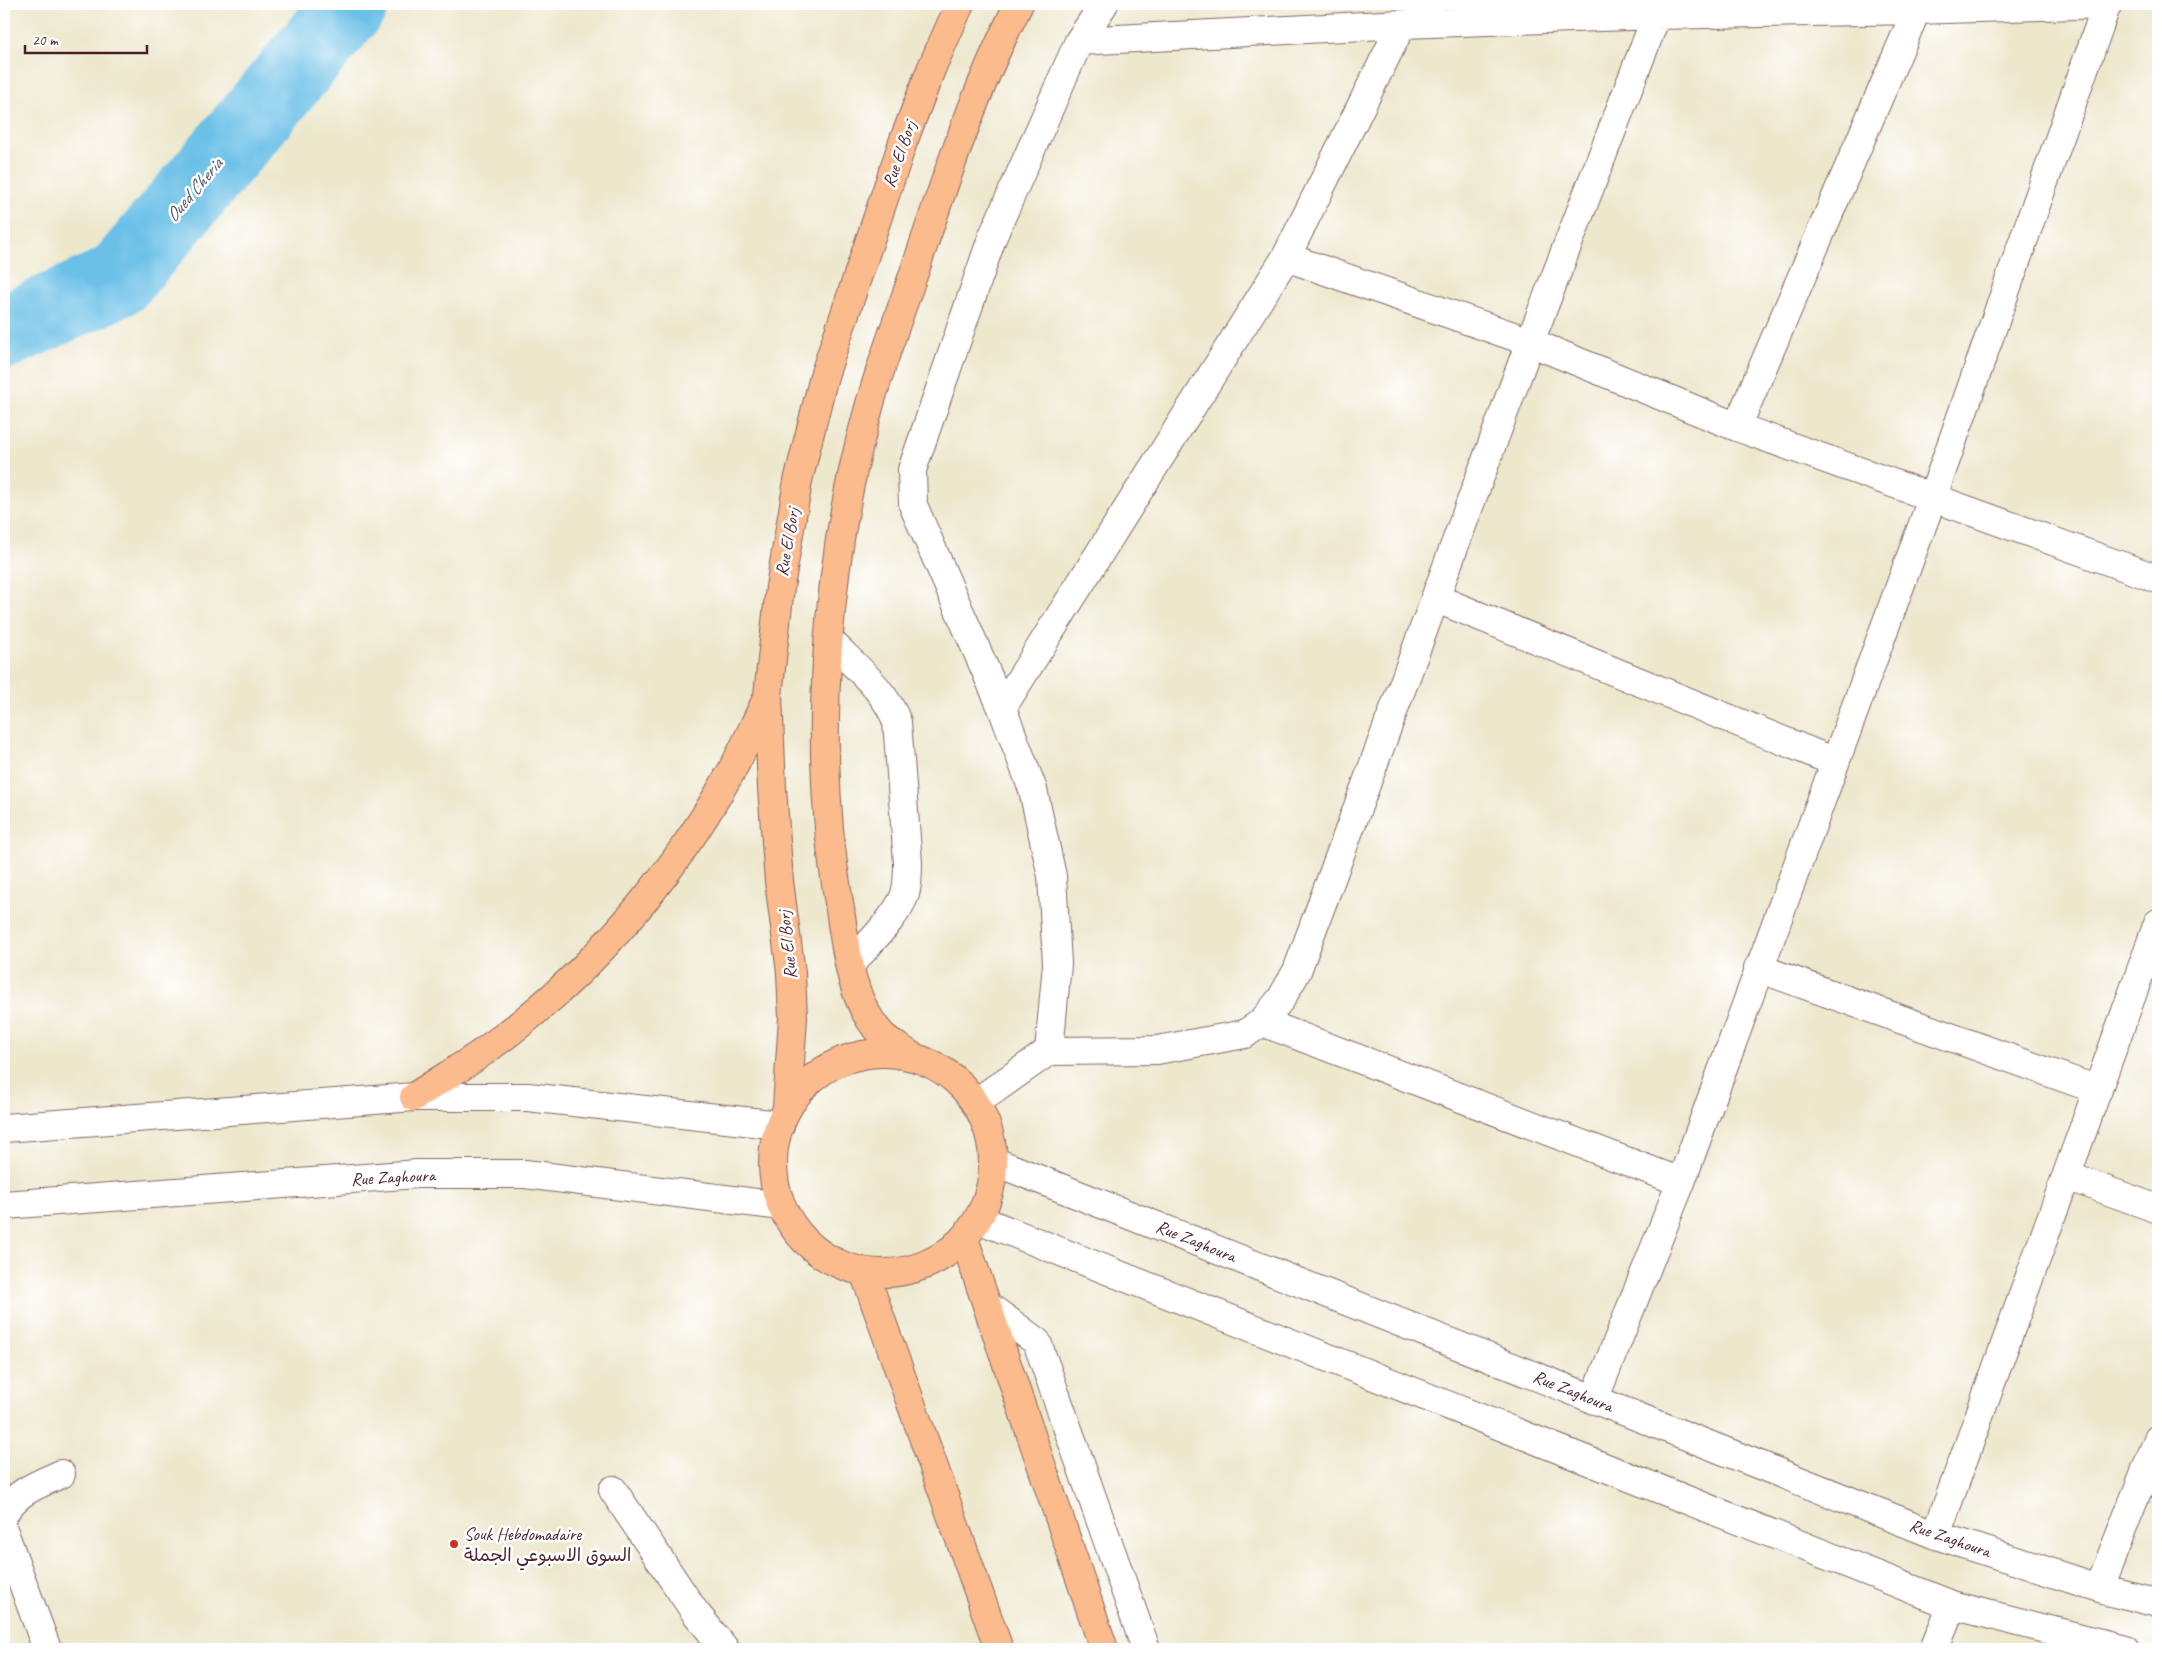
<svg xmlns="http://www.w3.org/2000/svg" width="2162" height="1653" font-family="Caveat,'Playpen Sans Arabic',sans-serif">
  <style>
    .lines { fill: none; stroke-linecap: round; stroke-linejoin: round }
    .river { stroke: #6ac0e7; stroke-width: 74 }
    .minor-casing { stroke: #836563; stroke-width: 30 }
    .major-casing { stroke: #836563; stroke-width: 30 }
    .minor { stroke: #fff; stroke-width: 28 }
    .major { stroke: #fbbb8d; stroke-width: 28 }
    .poi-dot { fill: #c8321e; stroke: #fff; stroke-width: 2 }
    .labels { text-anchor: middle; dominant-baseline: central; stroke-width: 5; stroke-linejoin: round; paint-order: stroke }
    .street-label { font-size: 18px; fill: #4a1f2b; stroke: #fff }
    .poi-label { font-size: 18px; fill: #4a1f2b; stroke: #fff; text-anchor: start }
    .water-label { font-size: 19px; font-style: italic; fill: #55576d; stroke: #fff }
  </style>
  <rect width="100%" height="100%" fill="#fff"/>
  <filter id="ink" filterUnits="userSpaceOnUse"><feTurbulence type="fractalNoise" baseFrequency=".02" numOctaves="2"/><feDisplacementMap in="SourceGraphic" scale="10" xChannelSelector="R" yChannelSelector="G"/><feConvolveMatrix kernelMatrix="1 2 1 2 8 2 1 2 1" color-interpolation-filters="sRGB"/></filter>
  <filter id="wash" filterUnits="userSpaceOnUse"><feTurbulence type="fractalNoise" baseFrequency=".0096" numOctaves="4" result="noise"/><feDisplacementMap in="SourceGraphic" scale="20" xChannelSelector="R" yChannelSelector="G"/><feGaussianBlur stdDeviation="1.12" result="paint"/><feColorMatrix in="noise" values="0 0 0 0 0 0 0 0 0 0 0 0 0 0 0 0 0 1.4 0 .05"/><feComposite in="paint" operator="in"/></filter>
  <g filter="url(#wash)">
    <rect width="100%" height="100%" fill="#ede7cc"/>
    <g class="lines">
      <!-- river -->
      <path class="river" d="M4,332L118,280L351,4"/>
    </g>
  </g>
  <g filter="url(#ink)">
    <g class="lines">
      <!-- minor casing -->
      <g class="minor-casing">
        <path id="minor" d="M1079,41L1402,24L1656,15L1915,10L2108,4
          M1286,257L1530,342L1737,427L2158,579
          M1737,427L1919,4
          M1435,598L1835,762
          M830,641C853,665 885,689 897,722L908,863C908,873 908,884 905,894C898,916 866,946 850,965
          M1002,708L1286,257L1402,24
          M1758,968L2098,1090
          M1262,1022L1681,1182
          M1049,1051L1057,964L1052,876L1033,790L1002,708L913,505L912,470L992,238L1079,41L1104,4
          M975,1103L1049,1051L1157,1050L1245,1034L1262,1022L1281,999L1297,971L1530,342L1661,4
          M4,1128L414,1097H528L780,1125
          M993,1161L1936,1535L2099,1588L2158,1603
          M2067,1176L2158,1209
          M4,1205L417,1174H525L781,1206
          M978,1219L1952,1605L2124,1649
          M988,1306L1037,1342L1146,1649
          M1594,1400L1681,1182L1932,499L2107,4
          M613,1490L695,1612L725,1649
          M4,1514C15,1492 39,1484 61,1474
          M4,1532L47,1649
          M1936,1535L2158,923
          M2099,1588L2158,1439
          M1934,1649L1952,1605"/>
      </g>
      <!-- major casing -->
      <g class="major-casing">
        <path id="major" d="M773 1163a110 110 0 1 1 220 0a110 110 0 1 1-220 0Z
          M912,1056C902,1049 889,1043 881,1034C848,998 846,943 838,897C812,746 826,559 868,411C882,359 902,309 919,258C948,172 977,85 1019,4
          M414,1097C439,1080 466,1065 490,1047C587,977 670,881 728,777C743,752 754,724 767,699
          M787,1107L793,1018L791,973L779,881L772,788L768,695L780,587L798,481L824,376L903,142L932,67L960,4
          M964,1238L1104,1649
          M864,1272L999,1649"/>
      </g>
      <!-- minor -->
      <use href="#minor" class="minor"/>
      <!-- major -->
      <use href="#major" class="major"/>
    </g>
  </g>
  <!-- markers -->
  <circle class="poi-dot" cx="454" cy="1544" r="5"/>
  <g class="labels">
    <!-- street labels -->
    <g class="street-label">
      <text transform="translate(899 154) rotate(-71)">Rue El Borj</text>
      <text transform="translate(787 542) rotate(-80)">Rue El Borj</text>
      <text transform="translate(787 945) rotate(-96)">Rue El Borj</text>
      <text transform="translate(393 1177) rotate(-3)">Rue Zaghoura</text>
      <text transform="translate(1196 1241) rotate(22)">Rue Zaghoura</text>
      <text transform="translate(1573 1391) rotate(22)">Rue Zaghoura</text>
      <text transform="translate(1950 1538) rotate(19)">Rue Zaghoura</text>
    </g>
    <!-- poi labels -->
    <g class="poi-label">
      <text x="464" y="1534">Souk Hebdomadaire<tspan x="464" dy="21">السوق الاسبوعي الجملة</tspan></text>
    </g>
    <!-- water labels -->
    <g class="water-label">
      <text transform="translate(194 190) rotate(-50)">Oued Cheria</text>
    </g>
  </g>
  <!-- margin -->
  <rect width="2162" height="1653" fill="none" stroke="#fff" stroke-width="20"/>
  <!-- scale -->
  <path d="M25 45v8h122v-8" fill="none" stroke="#4a1f2b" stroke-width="2.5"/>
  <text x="32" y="45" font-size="15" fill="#4a1f2b" stroke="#ffffff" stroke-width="4" paint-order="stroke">20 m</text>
</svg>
